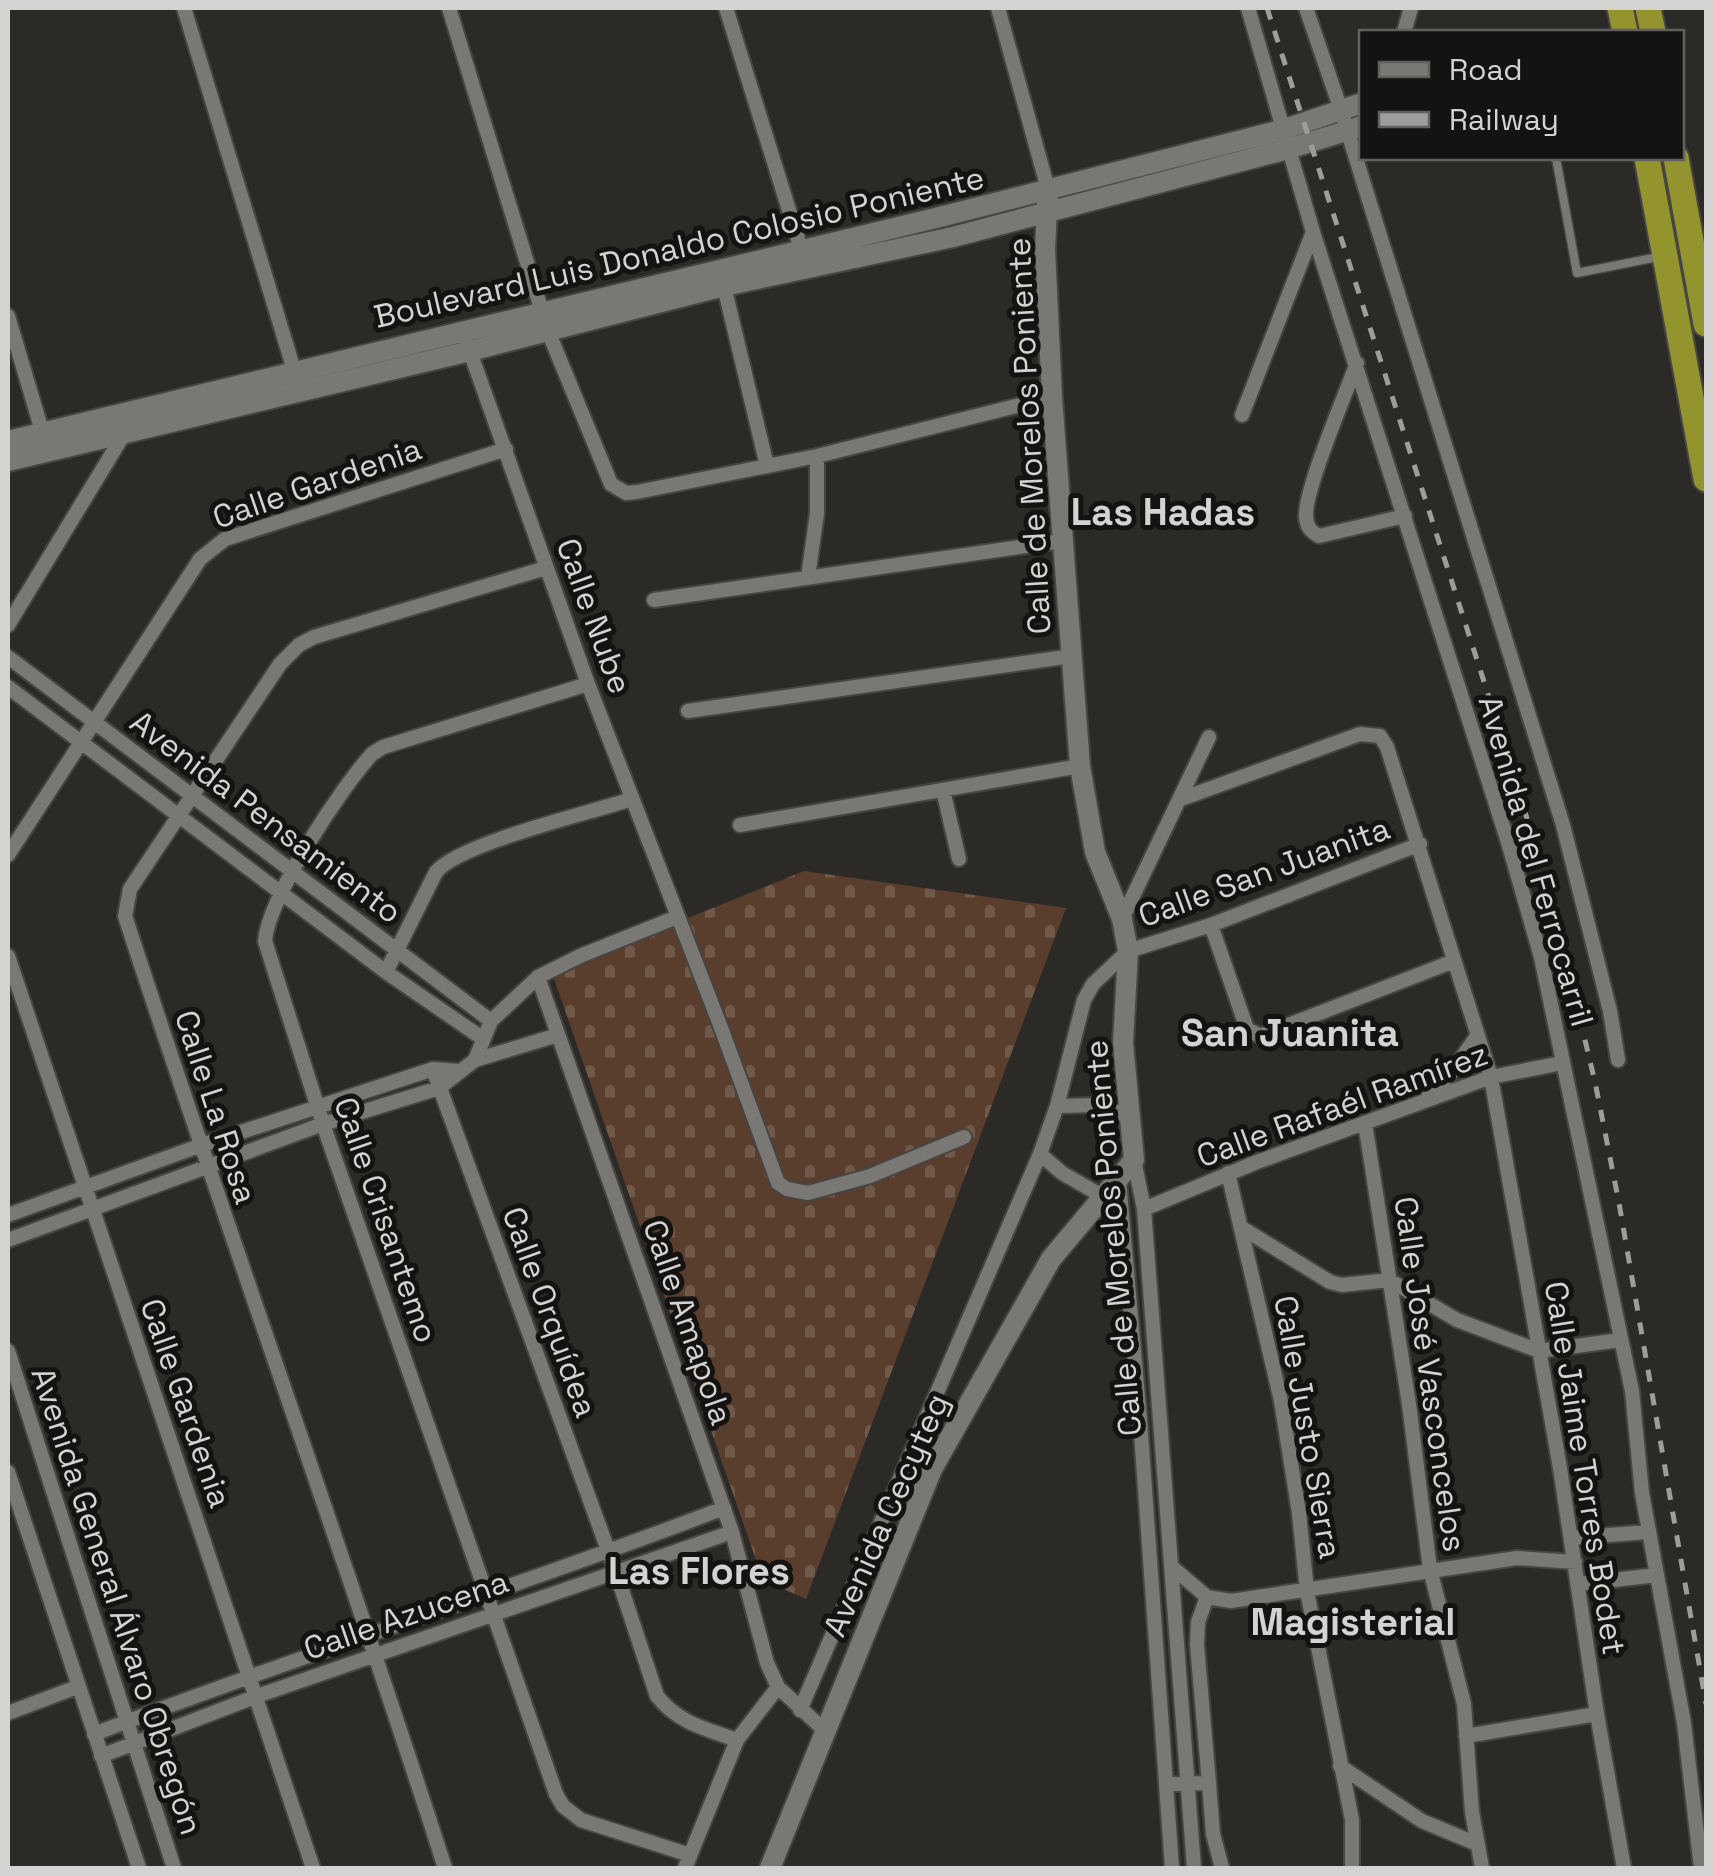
<svg xmlns="http://www.w3.org/2000/svg" width="1714" height="1876" font-family="'Space Grotesk',sans-serif">
  <style>
    .cemetery { fill: url(#cemetery-stones) }
    .lines { fill: none; stroke-linecap: round; stroke-linejoin: round }
    .lane-casing { stroke: #464542; stroke-width: 11 }
    .street-casing { stroke: #464542; stroke-width: 18 }
    .secondary-casing { stroke: #464542; stroke-width: 24 }
    .highway-casing { stroke: #464542; stroke-width: 29 }
    .lane { stroke: #7a7874; stroke-width: 8 }
    .street { stroke: #7a7874; stroke-width: 14 }
    .secondary { stroke: #7a7874; stroke-width: 20 }
    .highway { stroke: #93942e; stroke-width: 25 }
    .rail { stroke: #9e9d9b; stroke-width: 5; stroke-dasharray: 12 12; stroke-linecap: butt }
    .labels { text-anchor: middle; dominant-baseline: central; stroke-width: 10; stroke-linejoin: round; paint-order: stroke }
    .street-label { font-size: 32px; fill: #d4d3d1; stroke: #141311 }
    .quarter-label { font-size: 38px; font-weight: bold; fill: #d4d3d1; stroke: #141311 }
  </style>
  <defs>
    <pattern id="cemetery-stones" width="16" height="16" patternUnits="userSpaceOnUse" patternTransform="scale(2.5)"><rect width="16" height="16" fill="#5a3e2d"/><path d="M2 7V4a2 2 0 0 1 4 0v3zM10 15v-3a2 2 0 0 1 4 0v3z" fill="#71594a"/></pattern>
  </defs>
  <rect width="100%" height="100%" fill="#2c2a27"/>
  <!-- cemetery -->
  <path class="cemetery" d="M804,871L1066,908L806,1599L763,1580L552,973Z"/>
  <g class="lines">
    <!-- lane casing -->
    <g class="lane-casing">
      <path id="lane" d="M1556,158L1577,273L1658,257"/>
    </g>
    <!-- street casing -->
    <g class="street-casing">
      <path id="street" d="M184,8L297,380
        M449,8L548,331L611,484L626,493L637,492L817,456L1052,397
        M726,8L803,255
        M998,8L1048,189
        M1248,8L1313,232L1508,842L1541,957L1632,1391L1642,1493L1684,1723L1701,1868
        M1306,8L1341,110L1563,825L1610,1011L1618,1060
        M1404,32L1411,8
        M724,286L767,466
        M8,316L45,441
        M467,343L588,684L720,1025L778,1183L787,1189L808,1193L870,1176L964,1137
        M1357,363C1346,393 1304,491 1306,517C1307,527 1310,531 1319,536L1405,516
        M1242,415L1313,232
        M808,577L817,513V456
        M654,600L1061,541
        M8,625L124,434
        M8,657L491,1021
        M588,684L383,747L372,754C341,788 269,896 265,941L323,1124L556,1794L563,1806L581,1820L690,1855
        M8,687L386,972L482,1038
        M688,711L1072,656
        M943,790L959,859
        M1181,799L1360,734L1380,736L1387,747L1491,1077L1560,1468L1597,1714L1624,1868
        M740,825L1080,766
        M8,855L200,559L225,539L506,449
        M1122,919L1209,737
        M1211,925L1247,1029L1260,1036L1454,961
        M8,956L313,1868
        M386,972L436,872C460,843 590,813 632,799
        M538,977L732,1532L767,1663L778,1687L825,1731
        M475,1060L558,1035
        M433,1069L616,1572L657,1696C678,1723 706,1729 737,1740
        M1428,1097L1451,1073L1477,1036
        M1057,1106L1101,1105L1130,1118
        M1365,1123L1409,1404L1430,1569L1464,1704L1472,1812L1482,1868
        M1040,1154L1062,1173L1102,1196
        M1134,1160L1144,1209L1194,1868
        M1228,1173L1281,1401L1299,1513L1307,1591L1352,1820V1868
        M1119,1180L1140,1419L1172,1868
        M1144,1209L1257,1162L1491,1077L1562,1063
        M8,1215L199,1146L433,1069L459,1071
        M1242,1228L1330,1282L1342,1285L1389,1280L1457,1320L1539,1351L1620,1340
        M8,1240L323,1124L439,1088L475,1060L491,1021L538,977L580,956L677,917
        M8,1351L174,1868
        M8,1472L139,1868
        M1571,1538L1648,1532
        M1172,1567L1207,1597L1231,1601L1517,1558L1575,1562
        M1578,1584L1657,1575
        M1207,1597L1198,1622L1197,1645L1209,1783
        M800,1710L1040,1154L1057,1106L1084,1000L1093,984L1128,951L1211,925L1420,844
        M8,1713L77,1687
        M94,1734C302,1654 516,1588 724,1508
        M1466,1736L1597,1714
        M101,1756L257,1696L732,1532
        M1340,1766L1422,1821L1477,1844
        M1166,1784L1209,1783L1213,1834L1222,1868
        M445,1868C343,1549 228,1234 125,916L130,889L280,664L299,645L314,637L546,568
        M685,1868L737,1740L778,1687"/>
    </g>
    <!-- secondary casing -->
    <g class="secondary-casing">
      <path id="secondary" d="M8,441L936,218L1285,129L1362,103
        M8,461L470,351L724,286L953,237L1288,149L1362,126
        M770,1868L932,1469L1051,1259L1134,1160L1123,1043L1128,951L1122,919L1095,852L1080,766L1052,397L1045,249L1048,189"/>
    </g>
    <!-- highway casing -->
    <g class="highway-casing">
      <path id="highway" d="M1620,8L1625,32
        M1648,8L1653,32
        M1647,158L1706,479
        M1676,158L1706,324"/>
    </g>
    <!-- lane -->
    <use href="#lane" class="lane"/>
    <!-- street -->
    <use href="#street" class="street"/>
    <!-- secondary -->
    <use href="#secondary" class="secondary"/>
    <!-- highway -->
    <use href="#highway" class="highway"/>
    <!-- rail -->
    <path class="rail" d="M1267,8L1517,784L1559,931L1595,1082L1619,1203L1706,1704"/>
  </g>
  <g class="labels">
    <!-- street labels -->
    <g class="street-label">
      <text transform="translate(679 247) rotate(-13)">Boulevard Luis Donaldo Colosio Poniente</text>
      <text transform="translate(1029 436) rotate(-93)">Calle de Morelos Poniente</text>
      <text transform="translate(317 483) rotate(-19)">Calle Gardenia</text>
      <text transform="translate(594 616) rotate(70)">Calle Nube</text>
      <text transform="translate(266 817) rotate(37)">Avenida Pensamiento</text>
      <text transform="translate(1536 861) rotate(74)">Avenida del Ferrocarril</text>
      <text transform="translate(1264 872) rotate(-20)">Calle San Juanita</text>
      <text transform="translate(1342 1105) rotate(-20)">Calle Rafaél Ramírez</text>
      <text transform="translate(216 1107) rotate(72)">Calle La Rosa</text>
      <text transform="translate(386 1220) rotate(71)">Calle Crisantemo</text>
      <text transform="translate(1113 1238) rotate(-95)">Calle de Morelos Poniente</text>
      <text transform="translate(550 1312) rotate(70)">Calle Orquídea</text>
      <text transform="translate(688 1322) rotate(71)">Calle Amapola</text>
      <text transform="translate(1430 1374) rotate(82)">Calle José Vasconcelos</text>
      <text transform="translate(186 1403) rotate(71)">Calle Gardenia</text>
      <text transform="translate(1308 1427) rotate(80)">Calle Justo Sierra</text>
      <text transform="translate(1585 1468) rotate(81)">Calle Jaime Torres Bodet</text>
      <text transform="translate(886 1515) rotate(-66)">Avenida Cecyteg</text>
      <text transform="translate(117 1601) rotate(72)">Avenida General Álvaro Obregón</text>
      <text transform="translate(406 1615) rotate(-19)">Calle Azucena</text>
    </g>
    <!-- quarter labels -->
    <g class="quarter-label">
      <text x="1163" y="512">Las Hadas</text>
      <text x="1290" y="1033">San Juanita</text>
      <text x="699" y="1571">Las Flores</text>
      <text x="1353" y="1622">Magisterial</text>
    </g>
  </g>
  <!-- border -->
  <rect width="1714" height="1876" fill="none" stroke="#d4d3d1" stroke-width="20"/>
  <!-- legend -->
  <rect x="1359" y="30" width="325" height="130" fill="#141311" stroke="#61605e" stroke-width="2.5"/>
  <rect x="1379" y="62" width="50" height="15" fill="#7a7874" stroke="#61605e" stroke-width="2.5"/>
  <text x="1449" y="80" font-size="30" fill="#d4d3d1">Road</text>
  <rect x="1379" y="112" width="50" height="15" fill="#9e9d9b" stroke="#61605e" stroke-width="2.5"/>
  <text x="1449" y="130" font-size="30" fill="#d4d3d1">Railway</text>
</svg>
